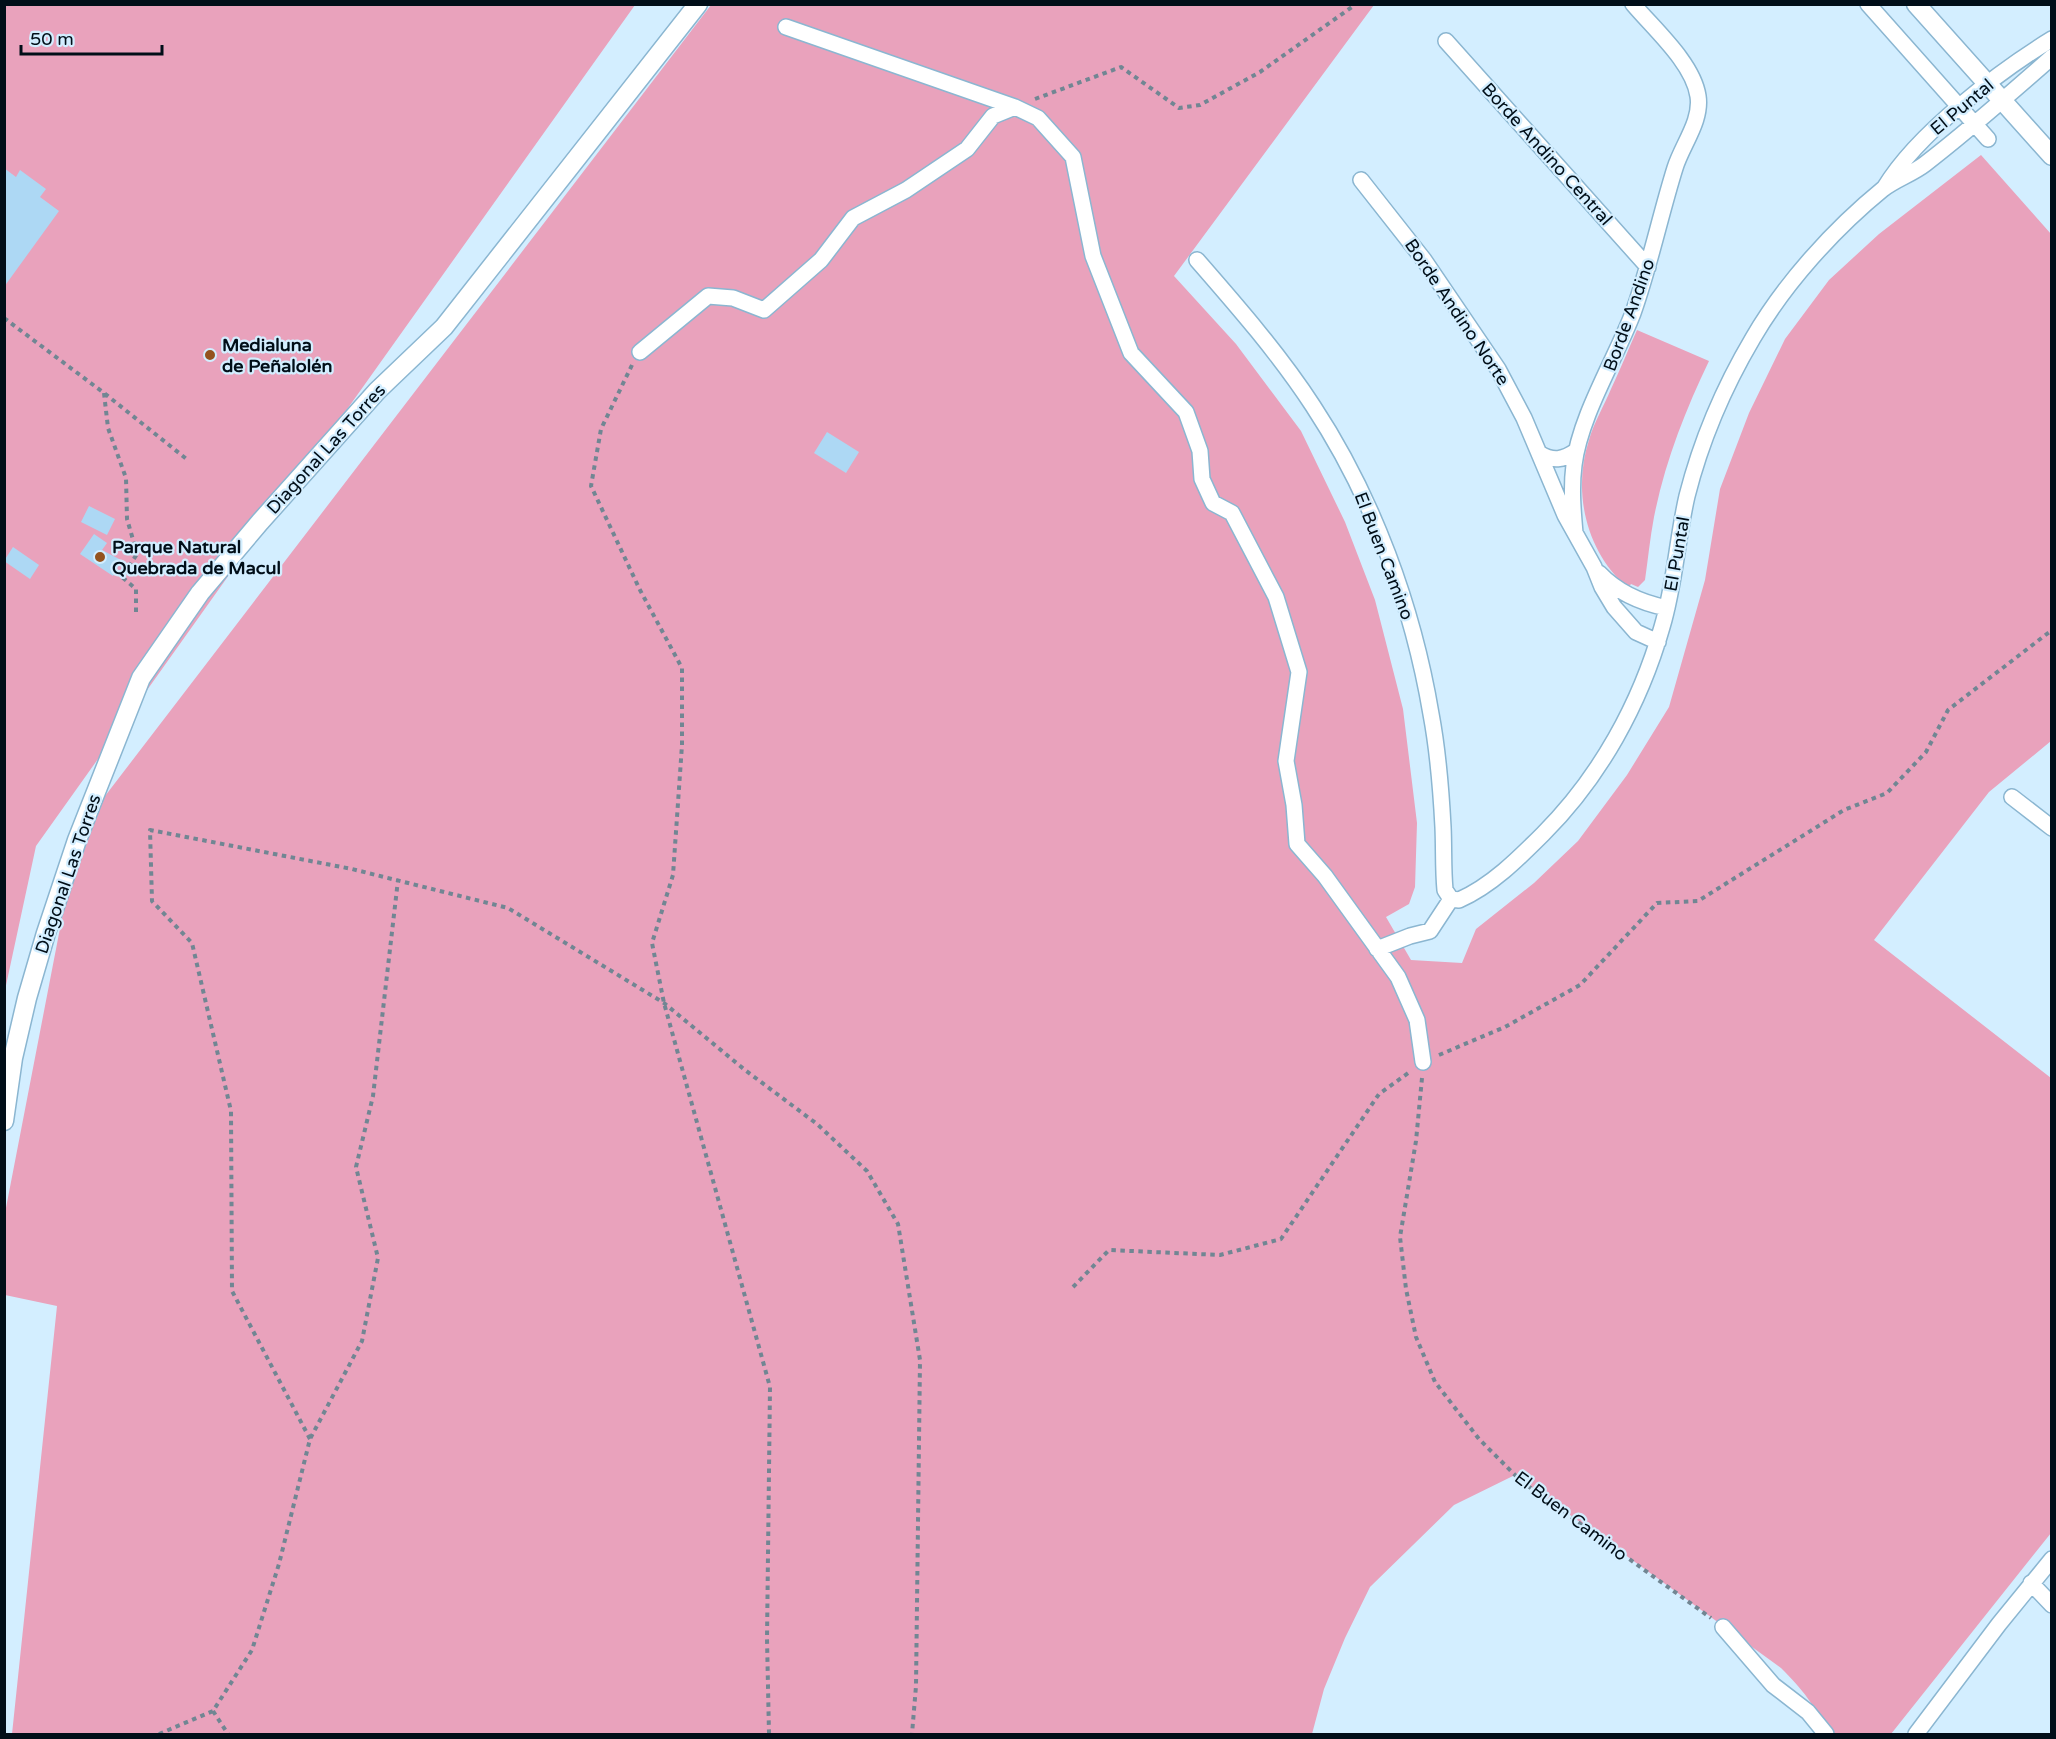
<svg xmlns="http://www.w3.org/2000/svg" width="2056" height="1739" font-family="'Varela Round',sans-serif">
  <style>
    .green { fill: #e9a2bc }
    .building { fill: #add8f4 }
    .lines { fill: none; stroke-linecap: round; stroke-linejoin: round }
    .minor-casing { stroke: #8bb6d1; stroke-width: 18 }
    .tertiary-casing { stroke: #8bb6d1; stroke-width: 21 }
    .path { stroke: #718693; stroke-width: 4; stroke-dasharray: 4.5 4.5; stroke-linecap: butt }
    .minor { stroke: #fff; stroke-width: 15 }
    .tertiary { stroke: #fff; stroke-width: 18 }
    .poi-dot { fill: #94531e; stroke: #d3eeff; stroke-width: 2 }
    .labels { text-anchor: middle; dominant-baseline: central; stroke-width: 4.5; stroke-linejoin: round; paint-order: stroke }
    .street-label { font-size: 18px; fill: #010e18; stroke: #d3eeff }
    .poi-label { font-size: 18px; font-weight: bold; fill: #010e18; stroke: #d3eeff; text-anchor: start }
  </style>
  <rect width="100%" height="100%" fill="#d3eeff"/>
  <!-- green -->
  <path class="green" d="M5,5H635L36,846L5,990Z
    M711,5H1374L1174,276L1236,344L1301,431L1345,522L1375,600L1403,709L1417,823L1415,887L1409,904L1386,917L1411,960L1462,963L1476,929L1534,883L1578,841L1627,775L1669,707L1705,580L1720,489L1749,413L1785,339L1829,280L1879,234L1981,155L2051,234V741L1989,792L1874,940L2051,1078V1533L1891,1734H1828C1815,1705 1803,1690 1781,1668L1515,1475L1454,1505L1370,1587L1345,1638L1324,1689L1312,1734H12L57,1306L5,1295V1213L79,830Z
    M1637,330L1709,361C1685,411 1665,462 1654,517C1650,538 1648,559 1645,580L1638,587L1631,584L1628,588C1586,552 1572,492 1589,440C1594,422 1604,406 1611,389C1620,370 1628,350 1637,330Z"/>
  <!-- building -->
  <path class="building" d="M4,168L16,177L20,170L46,189L40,197L59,211L4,287Z
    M827,432L859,452L846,473L814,453Z
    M89,506L115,519L107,535L81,522Z
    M94,534L107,543L102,550L121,560L113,576L80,554Z
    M13,547L39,565L30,579L4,561Z"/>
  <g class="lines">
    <!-- minor casing -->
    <g class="minor-casing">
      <path id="minor" d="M1868,4L1988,139
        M786,27L1015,107L1038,118L1073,157L1093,256L1131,353L1186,412L1200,451L1202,479L1213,503L1232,513L1276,597L1299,672L1286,761L1294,805L1297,844L1325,876L1398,977L1417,1020L1423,1062
        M1446,41L1648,267
        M1361,180L1424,260L1498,369L1524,418L1565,515L1594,567L1602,587L1614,607L1636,632L1658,642
        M1885,187C1917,134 1998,72 2052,39
        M1197,260C1238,307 1279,354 1313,406C1373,497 1413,607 1431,714C1438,751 1441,789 1443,827C1444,848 1443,869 1445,890L1451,899
        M640,352L708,296L733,298L764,310L821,260L853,218L906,190L967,149L993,116L1015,107
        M1539,453C1553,462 1563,460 1576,451
        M1575,533C1573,511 1571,488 1574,465C1580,416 1615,360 1633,313C1650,265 1660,216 1675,168C1682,145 1702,121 1698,96C1693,63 1654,29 1633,4
        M1599,573C1617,592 1642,603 1667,608
        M2012,797L2052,828
        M1451,899L1459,900C1491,886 1518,859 1543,834C1600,777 1640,704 1662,627C1675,584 1677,539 1687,496C1701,441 1724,387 1753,338C1785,283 1834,229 1883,189C1896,179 1912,174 1925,164C1968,131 2010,94 2052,57
        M1377,949L1410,936L1430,931L1451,899
        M2031,1583L2052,1605
        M1723,1627L1773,1685L1808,1712L1826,1734
        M1916,1734L1999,1624L2052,1559"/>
    </g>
    <!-- tertiary casing -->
    <g class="tertiary-casing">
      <path id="tertiary" d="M1916,4L2052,156
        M4,1121L13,1058L27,998L46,933L77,840L141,678L200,593L260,522L377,391L444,327L698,4"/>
    </g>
    <!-- path -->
    <path class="path" d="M1035,99L1121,67L1179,108L1200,105L1260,72L1352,7
      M4,318L104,393L189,461
      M632,365L601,429L591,486L640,590L682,668V745L673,875L652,943L664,1003L770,1387L767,1639L769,1734
      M104,393L108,428L126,478L127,519L134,543
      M136,612V589L122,577L141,548
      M1439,1055L1505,1027L1580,985L1657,903L1698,901L1844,810L1887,793L1926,752L1948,710L2052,630
      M1422,1078L1416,1141L1400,1237L1406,1289L1416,1337L1435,1382L1479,1439L1521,1481L1711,1618
      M1073,1287L1109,1250L1220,1255L1281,1239L1379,1094L1411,1071
      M310,1439L232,1291L231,1111L192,943L152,901L150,830L352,869L508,908L664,1003L745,1070L817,1124L867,1171L898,1224L920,1360L916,1686L912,1734
      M213,1711L228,1734
      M159,1734L213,1711L252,1650L279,1564L310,1439L362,1341L378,1258L356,1167L373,1096L398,880"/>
    <!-- minor -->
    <use href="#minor" class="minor"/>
    <!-- tertiary -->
    <use href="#tertiary" class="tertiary"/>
  </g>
  <!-- markers -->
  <g class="poi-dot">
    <circle cx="210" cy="355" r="6"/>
    <circle cx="100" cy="557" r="6"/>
  </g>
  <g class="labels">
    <!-- street labels -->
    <g class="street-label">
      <text transform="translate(1962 107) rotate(-40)">El Puntal</text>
      <text transform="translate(1547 154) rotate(48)">Borde Andino Central</text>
      <text transform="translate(1457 312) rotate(56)">Borde Andino Norte</text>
      <text transform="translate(1629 315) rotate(-70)">Borde Andino</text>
      <text transform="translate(326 449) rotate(-48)">Diagonal Las Torres</text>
      <text transform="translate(1677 554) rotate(-80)">El Puntal</text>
      <text transform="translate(1384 556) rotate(69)">El Buen Camino</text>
      <text transform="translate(68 874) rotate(-71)">Diagonal Las Torres</text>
      <text transform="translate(1571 1516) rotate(37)">El Buen Camino</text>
    </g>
    <!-- poi labels -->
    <g class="poi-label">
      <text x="222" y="345">Medialuna<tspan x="222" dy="21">de Peñalolén</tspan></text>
      <text x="112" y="547">Parque Natural<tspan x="112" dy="21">Quebrada de Macul</tspan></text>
    </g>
  </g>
  <!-- border -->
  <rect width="2056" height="1739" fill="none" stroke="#010e18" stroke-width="12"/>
  <!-- scale -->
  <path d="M21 45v9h141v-9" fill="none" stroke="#010e18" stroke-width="3"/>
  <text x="30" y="45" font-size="18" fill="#010e18" stroke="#d3eeff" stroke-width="4.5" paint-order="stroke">50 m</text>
</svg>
